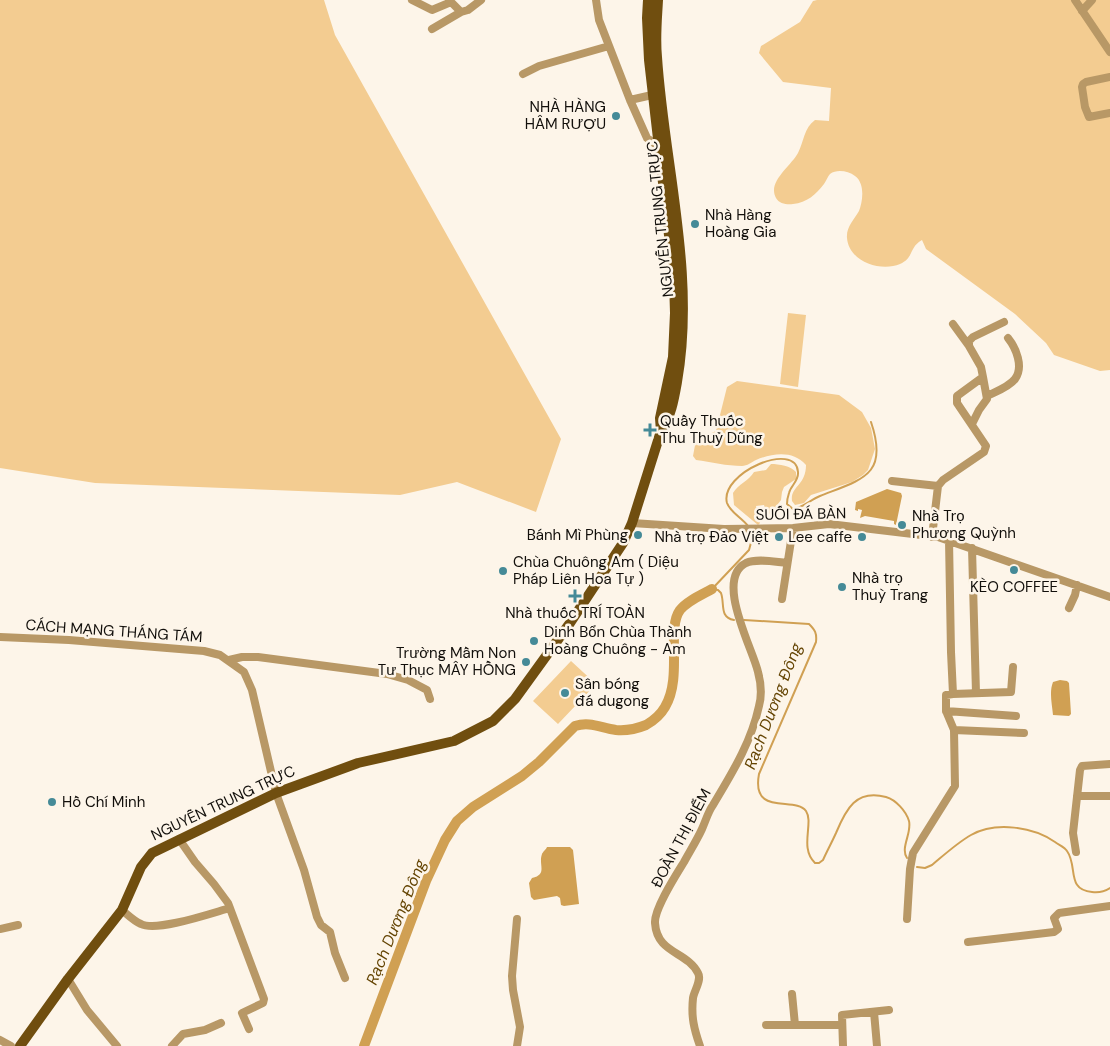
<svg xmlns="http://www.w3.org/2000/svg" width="1110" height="1046" font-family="'DM Sans',sans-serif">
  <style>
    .green { fill: #f3cc91 }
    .water { fill: #d0a053 }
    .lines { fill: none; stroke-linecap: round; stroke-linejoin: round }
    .stream { stroke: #d0a053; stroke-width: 2 }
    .river { stroke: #d0a053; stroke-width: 10 }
    .minor { stroke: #b89866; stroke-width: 8 }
    .major { stroke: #704e0f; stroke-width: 10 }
    .poi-dot { fill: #458a97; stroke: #fdf5e9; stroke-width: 2 }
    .labels { text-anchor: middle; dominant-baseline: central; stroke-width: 5; stroke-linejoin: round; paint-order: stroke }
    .poi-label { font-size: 15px; fill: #120f0b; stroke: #fdf5e9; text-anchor: start }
    .street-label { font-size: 15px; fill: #120f0b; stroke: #fdf5e9 }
    .water-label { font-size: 16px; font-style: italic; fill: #644403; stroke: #fdf5e9 }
  </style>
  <rect width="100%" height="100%" fill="#fdf5e9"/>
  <!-- green -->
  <path class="green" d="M0,0H324L335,35L561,439L536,512L457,482L400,495L95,483L0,468Z
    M817,0H1110V370L1100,371L1054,355L1046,343L1015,314L926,249L922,240C909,247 914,258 900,264C881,272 849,262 847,238C846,227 854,220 859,211C863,201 865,183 855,176C848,171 837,169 830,174C828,176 826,181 824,184C816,194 807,203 793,204C788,205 779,204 776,198C767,182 791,166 798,153C804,141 804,128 815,120L829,121L831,88L783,82L759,53L761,46L800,22L813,1Z
    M788,313L806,315L798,387L780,384Z
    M737,381L839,395L862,412L871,428L875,449L868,470L863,475L852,482L811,495L804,503L795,505L792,501C790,486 806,486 806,465C793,450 773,453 756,460C752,462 747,466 742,466C727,466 711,462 696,460L693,456L696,440L716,431L727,387Z
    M771,464C779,464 791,466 796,472V479L784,487L782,492L781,500L778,504V512L771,515L766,511L764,505L756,506L760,523L758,525L734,505L733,493C738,484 749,481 754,472L766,470Z
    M571,661L596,684L558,724L533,701Z"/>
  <!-- water -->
  <path class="water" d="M887,489L901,493L902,496L896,525L894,524V521L865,516L860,518L862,510L858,509V511L855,510L856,502Z
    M1060,680L1067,681L1069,683L1071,714L1069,716L1053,715C1052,704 1049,692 1053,682Z
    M547,847H570L573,850L579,904L564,906L561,905L560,898L557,896L534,900L531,897L529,883L532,878C548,874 538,865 542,854C542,853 547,848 547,847Z"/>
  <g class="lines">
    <!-- stream -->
    <path class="stream" d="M748,526C742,518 730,512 727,503C719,473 796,440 798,472C799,481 791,485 789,493C788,496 787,501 787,504L793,509C804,507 810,500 820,496C863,479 889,475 871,422
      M734,620C719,617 725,604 721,593L718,590L712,589L749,550L752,539L750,530
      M744,620L809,624C815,630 817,633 816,642L759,774C751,817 795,796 806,811C814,823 799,848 815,863H819L823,860C827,851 832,842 836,833C846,809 856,789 886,797C896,800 906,811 909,821C912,833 900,848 907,858
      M917,867L925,868L932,865C944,855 957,843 971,835C996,821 1033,827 1055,842C1059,845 1065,847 1067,851C1078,866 1066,890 1092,892C1099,893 1104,892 1110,888"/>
    <!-- river -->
    <path class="river" d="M364,1046L426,881L445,840L457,821L473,807L522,776L539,762L575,726C590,721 601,728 616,730C627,731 636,729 646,725C653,721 661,714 665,707C683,677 666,629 680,610C687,601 701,595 712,589"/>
    <!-- minor -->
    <path class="minor" d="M412,0L432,10L451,2
      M449,0L461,12L468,10L481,0
      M596,0L599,20L630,100L647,138L658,146
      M1075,0L1110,52
      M1082,11L1092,0
      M432,29L461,12
      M523,74L539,66L609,46
      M1110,77L1086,82L1083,84L1082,87L1085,107L1089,117L1110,113
      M630,100L652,95
      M953,324L969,346
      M987,396C995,392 1009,387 1015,379C1024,367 1016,348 1008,338
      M972,424L979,410L987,399L983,377
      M892,481L938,486
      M632,523L724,529L793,528L829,524L938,537L1110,597
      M932,537L938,486L943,480L984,452L986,446L957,403V396L983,377L981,367L969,346V341L973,337L1004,322
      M972,548L976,693
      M782,599L793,528
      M1069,608L1075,595L1077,585
      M0,637L69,640L204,651L220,655L244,672L252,690L276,793L304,870L317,917L321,925L330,932L335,953L345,978
      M229,660L242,657H258L387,674L408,680L427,690L430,699
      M953,694L1011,692L1013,667
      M946,711L1016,716
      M954,730L1024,733
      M1077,796H1110
      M179,839L195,862L214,884L228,903L264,999L263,1003L242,1013L249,1029
      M1076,852L1073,833L1080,770L1082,766L1110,764
      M122,910C128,915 134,921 141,924C157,932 212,913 230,908
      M907,919L910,869L913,853L955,786L954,730L946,711V695L953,694L951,652L949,540
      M0,929L18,925
      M968,942L1054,932L1058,929L1054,918L1059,913L1110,906
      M68,979L87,1010L117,1046
      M792,994L795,1025
      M874,1012L877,1046
      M766,1025H842
      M0,1040L11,1046
      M172,1046L183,1034L205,1030L221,1023
      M517,1046L520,1027L513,990L512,976L517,919
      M700,1046C694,1029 691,1017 693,998C694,991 702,980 698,973C687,951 657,954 655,923C654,909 676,875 684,862C690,851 697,840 702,829C706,820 708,812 713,805C732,773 751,743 759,706C762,695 761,683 758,672C753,649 714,579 746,563C757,558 775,562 787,563
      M843,1046L842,1015L889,1010"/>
    <!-- major -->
    <path class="major" d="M658,0C657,19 655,38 657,57C664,165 696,273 677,382C674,399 671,417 661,431
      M20,1046L68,979L122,910L141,867L152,853L276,793L358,763L454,741L493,721L515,699L570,623L623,543L632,523L661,431L660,418L673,357L675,313L674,279L649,60L647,18L648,0"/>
  </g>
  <!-- markers -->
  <g class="poi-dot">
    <circle cx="616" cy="116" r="5"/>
    <circle cx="695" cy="224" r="5"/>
    <path d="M647.5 422.5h5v5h5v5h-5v5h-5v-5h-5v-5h5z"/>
    <circle cx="902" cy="525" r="5"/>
    <circle cx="638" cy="535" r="5"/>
    <circle cx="779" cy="537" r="5"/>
    <circle cx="862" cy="537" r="5"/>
    <circle cx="1014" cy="570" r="5"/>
    <circle cx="503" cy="571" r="5"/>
    <circle cx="842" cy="587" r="5"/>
    <path d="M572.5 588.5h5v5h5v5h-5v5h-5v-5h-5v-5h5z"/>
    <circle cx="534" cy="641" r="5"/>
    <circle cx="526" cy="662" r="5"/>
    <circle cx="565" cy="693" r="5"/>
    <circle cx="52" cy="802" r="5"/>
  </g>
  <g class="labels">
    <!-- poi labels -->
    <g class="poi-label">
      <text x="606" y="107" text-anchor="end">NHÀ HÀNG<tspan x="606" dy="17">HÂM RƯỢU</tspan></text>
      <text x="705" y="215">Nhà Hàng<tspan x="705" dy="17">Hoàng Gia</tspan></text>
      <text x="660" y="421">Quầy Thuốc<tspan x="660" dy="17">Thu Thuỷ Dũng</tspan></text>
      <text x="912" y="516">Nhà Trọ<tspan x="912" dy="17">Phương Quỳnh</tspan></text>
      <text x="628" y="535" text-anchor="end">Bánh Mì Phùng</text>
      <text x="769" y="537" text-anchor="end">Nhà trọ Đảo Việt</text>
      <text x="852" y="537" text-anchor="end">Lee caffe</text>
      <text x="513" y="562">Chùa Chuông Am ( Diệu<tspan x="513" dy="17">Pháp Liên Hoa Tự )</tspan></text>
      <text x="852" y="578">Nhà trọ<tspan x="852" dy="17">Thuỳ Trang</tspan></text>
      <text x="1014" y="587" text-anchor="middle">KÈO COFFEE</text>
      <text x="575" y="613" text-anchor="middle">Nhà thuốc TRÍ TOÀN</text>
      <text x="544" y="632">Dinh Bổn Chùa Thành<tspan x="544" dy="17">Hoàng Chuông - Am</tspan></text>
      <text x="516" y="653" text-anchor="end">Trường Mầm Non<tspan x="516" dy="17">Tư Thục MÂY HỒNG</tspan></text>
      <text x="575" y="684">Sân bóng<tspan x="575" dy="17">đá dugong</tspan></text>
      <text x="62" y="802">Hồ Chí Minh</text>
    </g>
    <!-- street labels -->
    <g class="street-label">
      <text transform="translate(660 219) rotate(-96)">NGUYỄN TRUNG TRỰC</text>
      <text transform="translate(801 514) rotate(-1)">SUỐI ĐÁ BÀN</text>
      <text transform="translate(114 631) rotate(4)">CÁCH MẠNG THÁNG TÁM</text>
      <text transform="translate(223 803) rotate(-25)">NGUYỄN TRUNG TRỰC</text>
      <text transform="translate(681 838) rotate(-62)">ĐOÀN THỊ ĐIỂM</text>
    </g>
    <!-- water labels -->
    <g class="water-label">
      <text transform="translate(773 706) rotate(-69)">Rạch Dương Đông</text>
      <text transform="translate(396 922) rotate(-68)">Rạch Dương Đông</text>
    </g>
  </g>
</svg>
